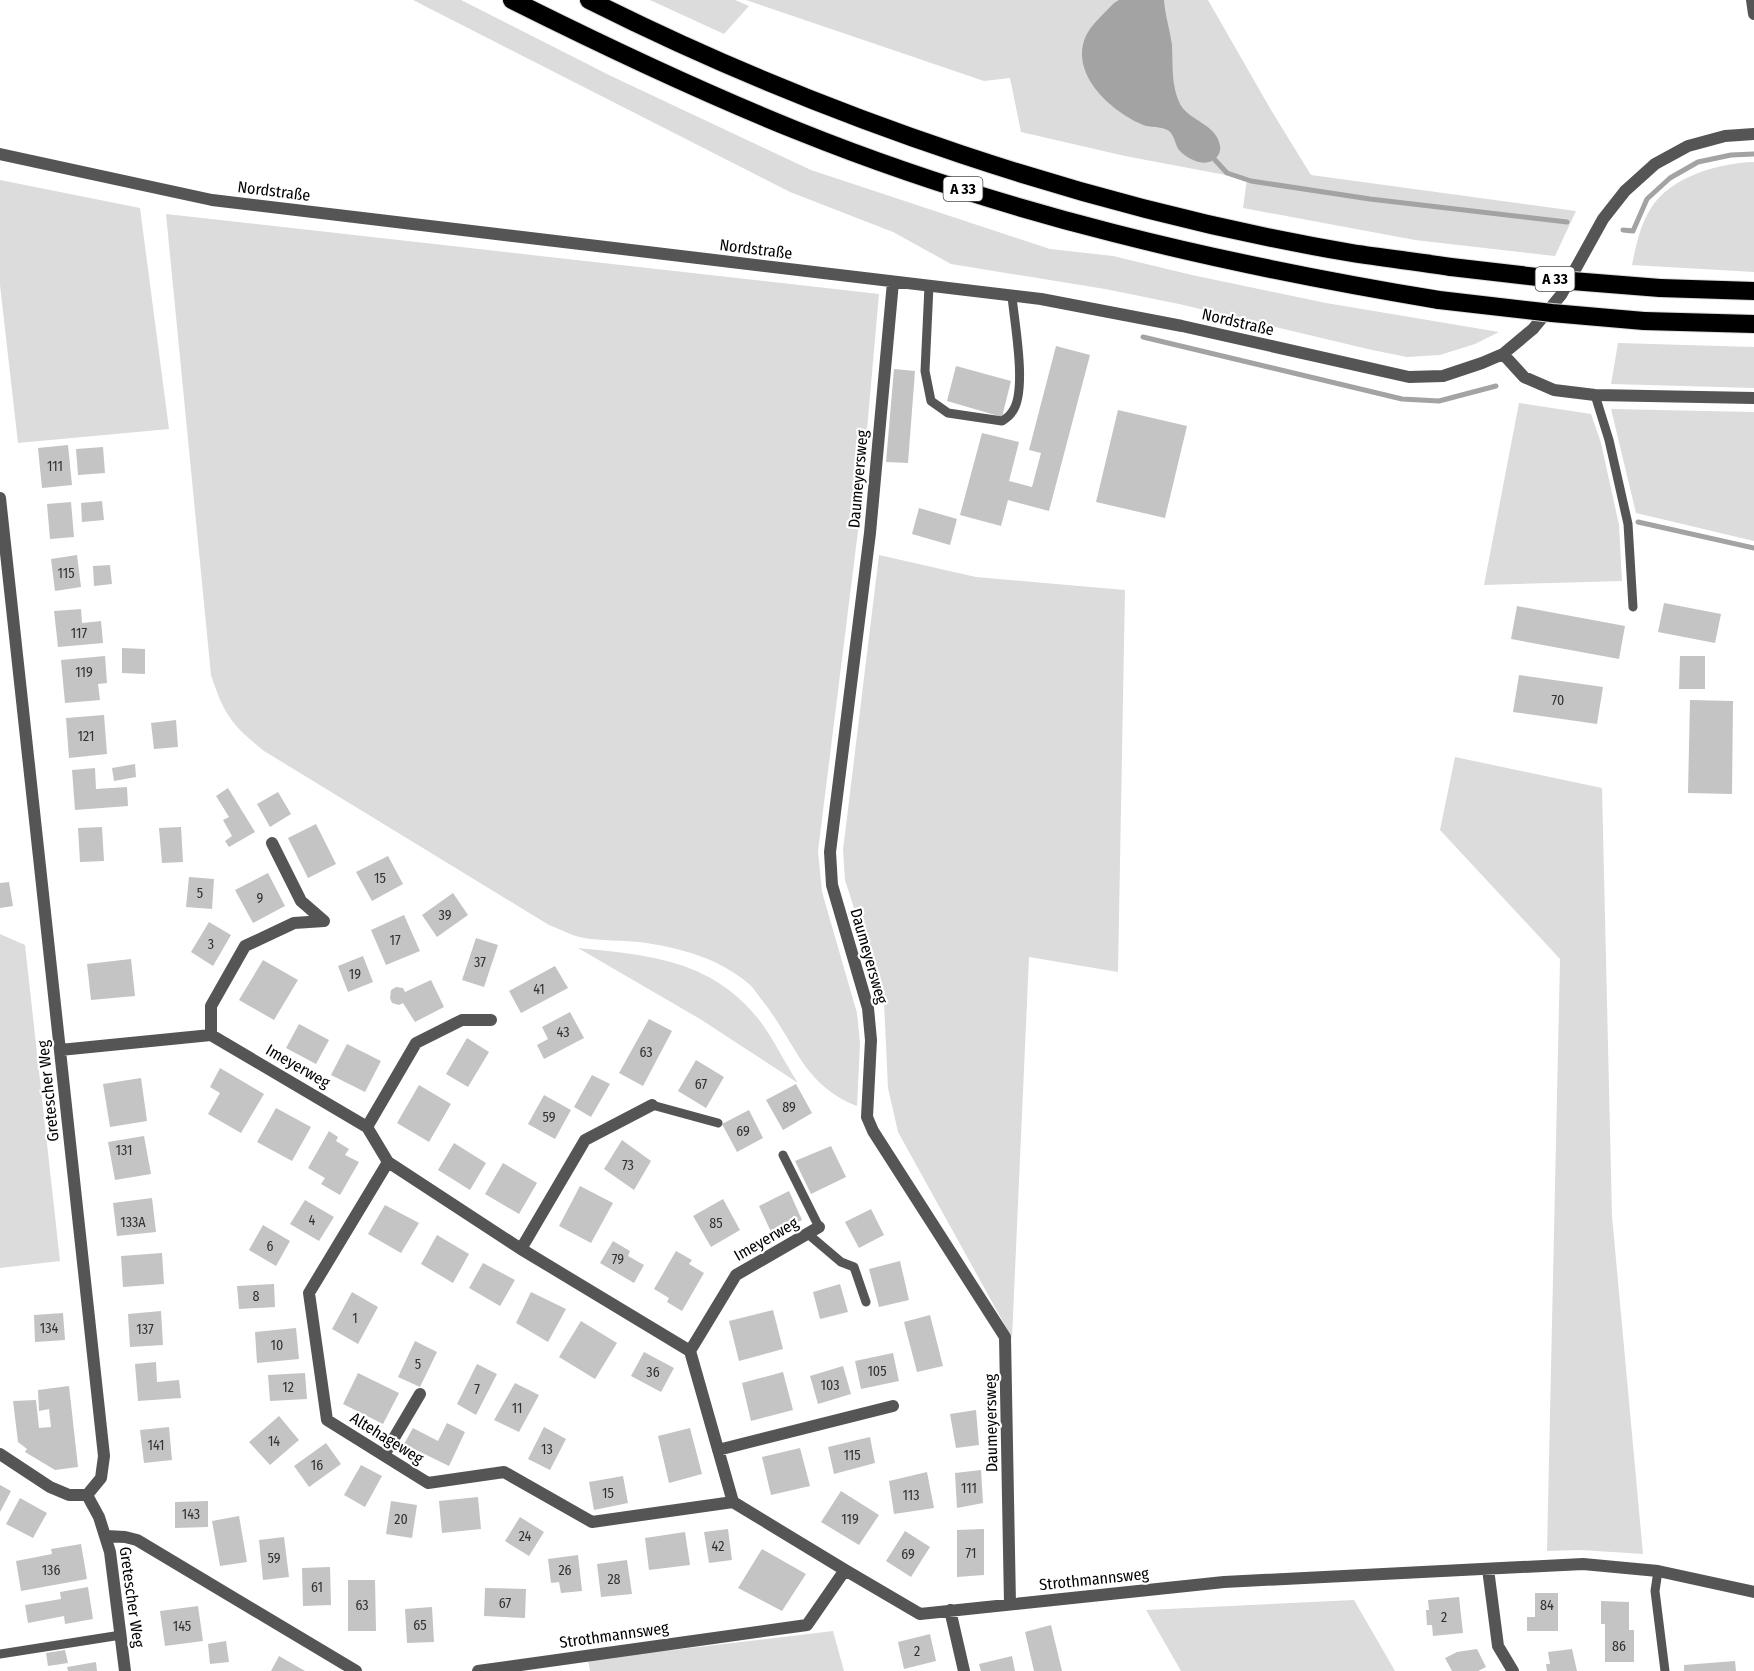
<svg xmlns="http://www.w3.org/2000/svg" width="1754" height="1671" font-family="'Fira Sans Condensed',sans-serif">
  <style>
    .green { fill: #dcdcdc }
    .water { fill: #a3a3a3 }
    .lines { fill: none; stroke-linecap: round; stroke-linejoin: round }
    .stream { stroke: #a3a3a3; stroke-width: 5 }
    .building { fill: #c4c4c4 }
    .motorway-casing { stroke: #dbdbdb; stroke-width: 20 }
    .service { stroke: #555; stroke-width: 9 }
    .minor { stroke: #555; stroke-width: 12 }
    .motorway { stroke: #000; stroke-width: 18 }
    .motorway-bridge-casing { stroke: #dbdbdb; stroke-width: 20; stroke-linecap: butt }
    .motorway-bridge { stroke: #000; stroke-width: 18 }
    .labels { text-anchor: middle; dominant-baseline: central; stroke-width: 4.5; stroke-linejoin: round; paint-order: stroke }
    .number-label { font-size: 14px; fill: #313131 }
    .shield { fill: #fff; stroke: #4c4c4c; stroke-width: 1.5 }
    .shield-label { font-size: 15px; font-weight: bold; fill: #000 }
    .street-label { font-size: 16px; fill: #000; stroke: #fff }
  </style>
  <rect width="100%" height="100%" fill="#fff"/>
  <!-- green -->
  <path class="green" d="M413,0H461L611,76L811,170L1050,249L1113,256L1192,275L1326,303L1499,332L1475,344L1440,355L1407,357L1372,350L1179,304L1105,289L951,264L893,232L790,192Z
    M650,0H735L749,6L724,34Z
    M746,0H1208L1271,110L1311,175L1576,211L1555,256L1415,240L1243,208L1247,179L1125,156L1021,132L1010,78L984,81Z
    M1754,162V272L1632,265C1636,246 1640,225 1651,208C1670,177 1719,163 1754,162Z
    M0,180L140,208L169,429L18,443L0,285Z
    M166,214L879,294L858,531L818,851L822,892L857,1013L860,1043L857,1106C802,1085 795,1040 761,999C757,994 754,988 749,984C719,958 678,947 639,942C621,940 602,941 584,938C572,936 560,929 549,925L264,751C232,725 224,715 211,675Z
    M1618,343L1754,347V388L1611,384Z
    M1519,403L1591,414L1601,443L1619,525L1622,581L1484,585Z
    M1611,409L1754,412V541L1636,513Z
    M879,555L976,577L1125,590L1118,972L1029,957L1012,1338L898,1132L888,1088L884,1002L845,880L843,850Z
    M1455,757L1602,788L1612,1216L1643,1554L1581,1550L1547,1551L1560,959L1440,830Z
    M0,934L25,945L60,1261L0,1268Z
    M578,948C649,955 713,960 760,1021C774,1040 785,1063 798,1083L700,1019Z
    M1354,1600L1395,1671H1181L1146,1610Z
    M833,1631L844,1671H590L588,1660Z"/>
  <!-- water -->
  <path class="water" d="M1119,0H1164C1165,15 1170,30 1172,45C1173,64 1171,86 1180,104C1189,121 1217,124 1220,146C1221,150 1219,155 1216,158C1207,168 1188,160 1180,151C1174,144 1175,132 1165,129C1157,126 1147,128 1139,123C1109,109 1071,74 1085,38C1090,25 1105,13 1114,3Z"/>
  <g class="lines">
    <!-- stream -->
    <path class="stream" d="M1215,160L1227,173L1251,181L1370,199L1567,222
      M1623,230L1633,231L1647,199L1670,178L1698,162L1731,155L1754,154
      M1143,337L1402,399L1439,401L1496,386
      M1638,522L1754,548"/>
  </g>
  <!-- building -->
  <path class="building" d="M1056,346L1090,355L1049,511L1008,500L1001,526L960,515L982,433L1019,442L1009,481L1032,487L1041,453L1029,450Z
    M956,366L1011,381L1002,417L947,401Z
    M894,369L915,371L908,463L886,462Z
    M1118,410L1187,426L1165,518L1096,502Z
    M68,445L72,485L42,488L38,448Z
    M103,447L105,473L78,475L76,449Z
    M102,501L104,520L82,522L81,503Z
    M71,502L74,537L50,539L47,504Z
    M919,508L957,519L950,545L912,534Z
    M77,555L81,587L55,591L51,559Z
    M110,565L112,584L94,586L93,566Z
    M1664,603L1721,614L1715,643L1658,632Z
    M1517,606L1625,626L1619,659L1511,639Z
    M81,609L82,623L101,621L103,643L58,647L54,611Z
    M122,648L145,649V674L122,673Z
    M105,656L107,683L98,684L100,700L65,703L61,660Z
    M1680,656H1705V689H1679Z
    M1519,675L1603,687L1597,724L1513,712Z
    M1690,700L1733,701L1732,794L1688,793Z
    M104,715L107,754L69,758L66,718Z
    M176,720L178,747L154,749L151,723Z
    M135,764L136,777L114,781L112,768Z
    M95,768L96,789L127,787L128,806L75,810L72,770Z
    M228,788L255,832L229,847L225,841L232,836L223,820L229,817L216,796Z
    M278,792L291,814L270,827L257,804Z
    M316,824L336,864L308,878L288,838Z
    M102,827L104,861L80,862L78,828Z
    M181,827L183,862L162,863L159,828Z
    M388,856L403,884L372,901L356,872Z
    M268,873L285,906L253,923L235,890Z
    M189,877L214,879L212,909L186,907Z
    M9,882L13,906L0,908V883Z
    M453,893L468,915L437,937L422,915Z
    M404,915L420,951L386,965L371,930Z
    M209,922L231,935L213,966L191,952Z
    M476,938L498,945L484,987L462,980Z
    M363,956L373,982L348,992L338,966Z
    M131,959L135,996L91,1000L87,964Z
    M263,960L298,980L274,1020L239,1000Z
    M555,966L568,988L521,1013L509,991Z
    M431,980L444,1007L415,1022L403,1003L399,1005L392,1003L390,998L391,990L396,987L403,988L405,992Z
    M570,1012L584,1038L544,1059L537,1045L548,1039L542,1027Z
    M649,1019L672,1031L643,1086L619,1073Z
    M299,1024L329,1040L316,1064L286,1048Z
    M467,1038L489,1052L468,1087L446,1074Z
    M347,1044L381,1061L365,1092L331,1075Z
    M696,1060L724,1077L706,1108L678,1091Z
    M220,1068L264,1094L241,1133L208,1114L220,1093L210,1087Z
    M592,1075L610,1084L591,1117L574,1107Z
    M141,1078L147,1121L110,1127L103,1084Z
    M796,1084L812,1113L783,1130L766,1100Z
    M419,1085L451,1104L429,1142L397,1123Z
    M544,1095L571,1110L555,1139L528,1124Z
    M276,1108L311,1127L292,1161L257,1142Z
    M749,1110L763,1138L737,1152L722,1124Z
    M329,1131L338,1137L336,1141L349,1149L345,1155L359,1162L340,1195L321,1184L325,1178L308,1168Z
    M144,1136L151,1174L115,1180L108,1142Z
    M622,1140L651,1161L634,1190L604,1169Z
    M454,1143L486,1163L470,1190L438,1170Z
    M831,1146L846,1177L811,1194L795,1161Z
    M503,1163L537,1183L519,1214L485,1194Z
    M580,1186L613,1203L591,1243L559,1226Z
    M789,1191L802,1220L772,1234L759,1206Z
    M152,1198L156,1232L117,1236L113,1203Z
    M723,1199L740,1230L711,1247L693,1216Z
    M305,1200L334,1217L319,1241L290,1224Z
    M385,1205L419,1223L401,1253L368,1234Z
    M871,1209L884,1235L859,1248L845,1222Z
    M263,1225L290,1241L276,1266L249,1250Z
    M437,1235L469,1254L453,1283L421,1264Z
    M613,1241L630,1251L628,1256L644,1265L634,1283L600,1263Z
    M676,1251L692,1260L689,1264L704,1273L682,1311L667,1302L669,1298L654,1289Z
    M162,1253L164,1284L123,1287L121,1256Z
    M900,1261L909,1300L879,1307L869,1269Z
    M483,1263L515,1280L500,1306L469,1288Z
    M274,1284L275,1307L239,1309L237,1286Z
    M840,1284L848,1312L820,1319L813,1292Z
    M352,1292L378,1307L358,1344L332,1329Z
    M531,1292L566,1309L548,1342L516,1323Z
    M773,1310L783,1349L739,1361L729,1321Z
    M161,1311L163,1345L130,1347L128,1314Z
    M63,1313L65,1340L35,1342L34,1315Z
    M930,1315L943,1366L917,1372L904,1322Z
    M581,1321L617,1343L595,1379L559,1357Z
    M296,1328L299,1359L257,1363L255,1332Z
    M415,1341L437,1352L420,1387L398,1377Z
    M644,1352L674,1368L661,1392L631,1376Z
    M893,1353L899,1381L861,1389L855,1361Z
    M156,1362L157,1382L179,1380L181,1398L138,1401L135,1364Z
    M477,1364L497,1374L476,1415L457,1404Z
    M843,1366L851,1394L818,1404L810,1376Z
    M783,1372L793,1410L751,1421L742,1383Z
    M305,1373L307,1399L270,1401L268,1375Z
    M358,1373L399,1393L383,1424L343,1404Z
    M515,1383L539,1395L519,1432L494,1420Z
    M69,1386L78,1467L55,1470L25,1452L27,1449L18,1442L13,1401L36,1400L39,1428L51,1427L49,1409L39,1411L38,1390Z
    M976,1410L979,1445L956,1448L950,1414Z
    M279,1416L299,1440L270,1465L249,1442Z
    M447,1423L465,1432L449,1466L404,1444L413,1428L438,1441Z
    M169,1427L172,1460L144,1463L140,1430Z
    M544,1427L566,1439L550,1470L528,1459Z
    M690,1428L702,1474L669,1483L658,1436Z
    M870,1437L875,1463L834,1474L828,1447Z
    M326,1443L341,1464L309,1487L294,1466Z
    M800,1448L810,1486L771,1495L762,1457Z
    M361,1465L382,1476L365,1507L344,1495Z
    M981,1470L983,1503L957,1508L955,1473Z
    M927,1472L934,1508L894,1514L889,1481Z
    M623,1476L628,1503L594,1510L589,1482Z
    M0,1485L11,1491L0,1512Z
    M841,1491L879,1515L859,1545L821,1522Z
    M478,1497L481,1529L442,1533L439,1501Z
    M20,1498L47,1513L33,1538L6,1524Z
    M208,1501V1527L175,1528V1502Z
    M391,1501L417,1505L412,1538L386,1534Z
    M239,1516L247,1562L220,1566L212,1521Z
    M520,1517L544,1532L529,1556L505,1541Z
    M728,1529L732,1560L709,1563L704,1532Z
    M984,1529V1575L957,1577V1530Z
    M905,1531L930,1547L911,1577L886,1561Z
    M685,1532L690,1565L649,1570L645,1538Z
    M284,1537L289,1577L263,1580L259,1540Z
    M81,1544L87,1579L21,1591L16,1561L52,1554L51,1549Z
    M762,1549L806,1574L782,1611L738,1588Z
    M578,1555L582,1591L561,1593L559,1582L551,1583L548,1559Z
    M627,1560L632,1594L601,1597L597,1564Z
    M330,1567L331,1605L303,1606L302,1568Z
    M348,1580H375L376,1631H348Z
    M88,1587L93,1619L65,1624L64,1616L28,1623L25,1605L61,1599L60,1592Z
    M485,1588L526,1589L525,1618L484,1616Z
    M1535,1593H1558V1631H1527V1617H1535Z
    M1459,1597L1463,1633L1433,1636L1432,1625H1427L1426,1610H1429L1428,1600Z
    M1601,1601L1629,1602V1630H1634V1662H1605V1624H1601Z
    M198,1606L203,1641L165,1646L160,1611Z
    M432,1607L434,1642L407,1643L405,1609Z
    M1051,1625L1062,1671H1034L1025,1632Z
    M930,1634L936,1661L904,1669L898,1642Z
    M226,1641L229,1662L210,1664L208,1644Z
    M1477,1649L1486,1667L1478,1671H1452L1445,1658L1457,1652Z
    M1572,1649L1577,1671H1547L1546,1664H1550L1548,1652Z
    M65,1650L68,1663L48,1666L46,1653Z
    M279,1656L305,1671H271Z
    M1012,1656L1015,1671H981L979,1664Z
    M1735,1661L1736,1671H1684V1665Z
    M96,1662L97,1671H68L67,1667Z"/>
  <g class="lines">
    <!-- motorway casing -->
    <g class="motorway-casing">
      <path id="motorway" d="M512,0C606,47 701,92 798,131C1004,214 1221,264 1439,300
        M589,0C824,118 1092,209 1352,253C1385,258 1418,262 1451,267
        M1660,288L1754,291
        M1644,321L1754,324"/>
    </g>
    <!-- service -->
    <path class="service" d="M929,286L925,371L931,401L948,413L1002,421C1005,419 1010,416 1012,412C1028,392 1014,321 1012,296
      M1595,395L1609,440L1628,524L1633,607
      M652,1105L718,1123
      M783,1155L819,1227
      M808,1234L841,1262L854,1267L866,1302
      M1658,1571L1655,1591L1665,1671
      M0,1654L121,1635"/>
    <!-- minor -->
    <path class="minor" d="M1752,0L1754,14
      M0,154L212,200L1041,299L1182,326L1409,377L1443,376L1482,363L1503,354L1533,329L1561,295L1603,219L1625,191L1655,164L1688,146L1725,136L1754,134
      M893,282L870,533L830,852L832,885L868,1008L871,1040L867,1117L873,1131L1005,1337L1010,1604
      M1503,354L1524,377L1554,390L1595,395L1754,398
      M0,498L104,1456L101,1478L87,1495
      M272,843L301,901L324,921
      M211,1035V1006L245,946L294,923L324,921
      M60,1050L211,1035L367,1127L388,1162L521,1249L690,1351L733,1502L845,1570
      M367,1127L416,1043L462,1020H491
      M388,1162L309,1293L327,1420L428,1483L504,1472L592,1522L733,1502
      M521,1249L585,1140L652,1105
      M690,1351L736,1275L819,1227
      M718,1450L893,1406
      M0,1454L50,1487L69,1495H87
      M384,1455L420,1394
      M87,1495L99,1517L110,1552L125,1671
      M106,1536L125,1537L137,1540L356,1671
      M1488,1569L1498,1646L1513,1671
      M950,1610L964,1671
      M478,1671L807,1625L845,1570L920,1614L1224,1582L1583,1564L1658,1571L1754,1592"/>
    <!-- motorway -->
    <use href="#motorway" class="motorway"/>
    <!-- motorway-bridge casing -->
    <g class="motorway-bridge-casing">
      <path id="motorway-bridge" d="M1451,267L1572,281L1660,288
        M1439,300L1552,313L1644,321"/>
    </g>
    <!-- motorway-bridge -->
    <use href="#motorway-bridge" class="motorway-bridge"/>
  </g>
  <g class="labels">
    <!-- number labels -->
    <g class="number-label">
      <text x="55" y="466">111</text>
      <text x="66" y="573">115</text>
      <text x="79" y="633">117</text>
      <text x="84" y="672">119</text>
      <text x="1558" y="700">70</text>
      <text x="86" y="736">121</text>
      <text x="380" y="878">15</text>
      <text x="200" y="893">5</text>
      <text x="260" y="898">9</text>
      <text x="445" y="915">39</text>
      <text x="395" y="940">17</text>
      <text x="211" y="944">3</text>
      <text x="480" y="962">37</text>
      <text x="355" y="974">19</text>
      <text x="539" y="989">41</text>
      <text x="563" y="1032">43</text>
      <text x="646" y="1052">63</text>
      <text x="701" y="1084">67</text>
      <text x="789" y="1107">89</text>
      <text x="549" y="1117">59</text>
      <text x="743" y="1131">69</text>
      <text x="124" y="1150">131</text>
      <text x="628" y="1165">73</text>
      <text x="312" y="1220">4</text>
      <text x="133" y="1222">133A</text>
      <text x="716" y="1223">85</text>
      <text x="270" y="1246">6</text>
      <text x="618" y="1259">79</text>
      <text x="256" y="1296">8</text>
      <text x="355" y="1318">1</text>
      <text x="49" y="1328">134</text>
      <text x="145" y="1329">137</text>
      <text x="277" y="1345">10</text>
      <text x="418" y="1364">5</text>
      <text x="877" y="1371">105</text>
      <text x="653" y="1372">36</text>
      <text x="830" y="1385">103</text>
      <text x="288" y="1387">12</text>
      <text x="477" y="1389">7</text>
      <text x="517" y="1408">11</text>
      <text x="274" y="1441">14</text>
      <text x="156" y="1445">141</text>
      <text x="547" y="1449">13</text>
      <text x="852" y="1455">115</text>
      <text x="317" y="1465">16</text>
      <text x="969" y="1488">111</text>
      <text x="608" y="1493">15</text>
      <text x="911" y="1495">113</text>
      <text x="191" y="1514">143</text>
      <text x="401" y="1519">20</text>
      <text x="850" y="1519">119</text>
      <text x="525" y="1536">24</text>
      <text x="718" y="1546">42</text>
      <text x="971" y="1553">71</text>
      <text x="908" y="1554">69</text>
      <text x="274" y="1558">59</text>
      <text x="51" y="1570">136</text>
      <text x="565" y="1570">26</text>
      <text x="614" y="1579">28</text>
      <text x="317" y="1587">61</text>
      <text x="505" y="1603">67</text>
      <text x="362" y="1605">63</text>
      <text x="1547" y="1605">84</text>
      <text x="1444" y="1617">2</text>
      <text x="420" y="1625">65</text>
      <text x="182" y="1626">145</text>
      <text x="1619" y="1646">86</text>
      <text x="917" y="1651">2</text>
    </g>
    <!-- shield labels -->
    <g class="shield">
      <rect x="943.5" y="177" width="39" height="24" rx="4.5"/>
      <rect x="1535.5" y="267" width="39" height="24" rx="4.5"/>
    </g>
    <g class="shield-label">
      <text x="963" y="189">A 33</text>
      <text x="1555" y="279">A 33</text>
    </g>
    <!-- street labels -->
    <g class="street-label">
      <text transform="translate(274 191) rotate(7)">Nordstraße</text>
      <text transform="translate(756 249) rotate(7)">Nordstraße</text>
      <text transform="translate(1238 322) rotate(13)">Nordstraße</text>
      <text transform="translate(858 479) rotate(-85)">Daumeyersweg</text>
      <text transform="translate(869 956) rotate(74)">Daumeyersweg</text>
      <text transform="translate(298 1066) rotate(30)">Imeyerweg</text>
      <text transform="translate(48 1091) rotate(-96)">Gretescher Weg</text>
      <text transform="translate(766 1239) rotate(-30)">Imeyerweg</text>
      <text transform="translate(991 1423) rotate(-91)">Daumeyersweg</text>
      <text transform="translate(387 1438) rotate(32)">Altehageweg</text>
      <text transform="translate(1094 1579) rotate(-6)">Strothmannsweg</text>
      <text transform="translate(132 1597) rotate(82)">Gretescher Weg</text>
      <text transform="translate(614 1635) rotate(-8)">Strothmannsweg</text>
    </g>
  </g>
</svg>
